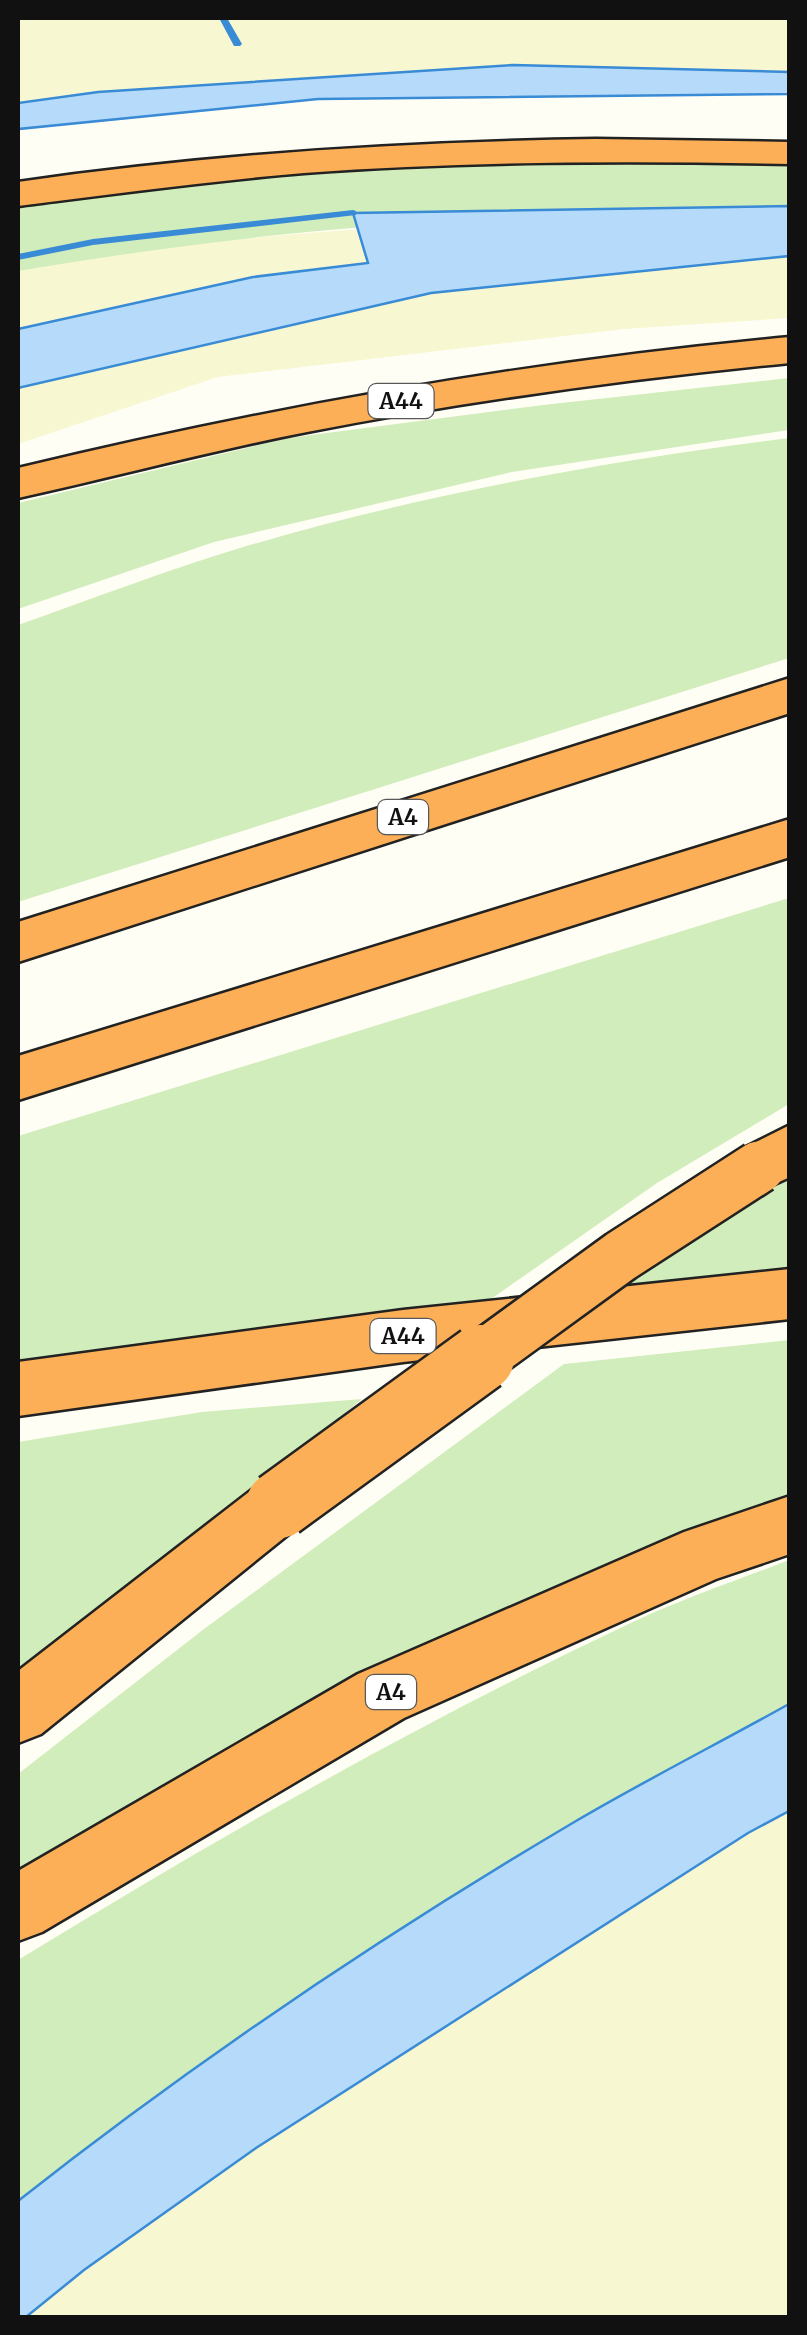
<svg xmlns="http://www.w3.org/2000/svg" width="807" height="2335" font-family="Merriweather,serif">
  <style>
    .farmland { fill: #f7f7d2 }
    .green { fill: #d1edbb }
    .water { fill: #b6dbfa; stroke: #398bd5; stroke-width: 2.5 }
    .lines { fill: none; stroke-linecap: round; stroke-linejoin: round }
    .stream { fill: #398bd5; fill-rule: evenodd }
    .highway-casing { stroke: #222; stroke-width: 5 }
    .highway { fill: #fcaf56; fill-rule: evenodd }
    .highway-bridge-far1-casing { stroke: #222; stroke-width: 56; stroke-linecap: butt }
    .highway-bridge-casing { stroke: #222; stroke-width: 71; stroke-linecap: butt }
    .highway-bridge-far1 { stroke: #fcaf56; stroke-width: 51 }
    .highway-bridge { stroke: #fcaf56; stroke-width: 66 }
    .labels { text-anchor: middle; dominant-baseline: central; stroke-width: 10; stroke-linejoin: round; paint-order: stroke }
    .shield { fill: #fff; stroke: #585858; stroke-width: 2.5 }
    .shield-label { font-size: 22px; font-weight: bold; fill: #111 }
  </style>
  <rect width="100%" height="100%" fill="#fffef5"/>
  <!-- farmland -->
  <path class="farmland" d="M18,18H789V72L513,65L98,92L18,103Z
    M789,217V318L624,329L218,377L18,444V271L163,246L308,233L501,219Z
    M789,1811V2317L26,2318L84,2270L256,2148L748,1833Z"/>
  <!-- green -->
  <path class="green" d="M659,160L789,166V217C693,217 597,215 501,219C339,225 177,244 18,271V203L330,169Z
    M789,378V430L512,472L214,542L18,609V503L288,438L543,405Z
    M789,438V658L18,902V625C91,599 165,571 240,548C419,495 604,461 789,438Z
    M789,898V1104L657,1183L488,1301L18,1361V1136Z
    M789,1161V1267L607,1287Z
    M789,1340V1500C703,1531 617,1560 533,1597C356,1675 178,1770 18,1876V1774L204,1629L564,1364Z
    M362,1399L18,1684V1442L202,1412Z
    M789,1560V1704C719,1743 646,1780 576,1821C382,1936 197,2065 18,2201V1960C217,1838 422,1721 635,1621C685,1598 738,1580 789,1560Z"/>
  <!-- water -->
  <path class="water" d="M513,65L789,72V94L318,99L18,129V103L98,92Z
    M790,206L789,256L431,293L18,388V329L253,277L368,263L353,213Z
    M789,1704V1811L748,1833L256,2148L84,2270L26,2317H18V2201C194,2062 383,1935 576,1821C646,1780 719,1743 789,1704Z"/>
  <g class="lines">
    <!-- stream -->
    <path class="stream" d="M219,18H227L242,44L240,46H234Z
      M353,210L356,211V215L93,245L18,260V254L93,239Z"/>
    <!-- highway casing -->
    <g class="highway-casing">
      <path id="highway" d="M596,139L790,142V164C628,161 466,161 304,173C208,181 113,194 18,206V182C210,154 402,142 596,139Z
        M790,337V363C627,379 467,401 307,432C210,451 114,477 18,498V468C272,407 528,361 790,337Z
        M790,678V713L18,962V922Z
        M790,819V857L18,1100V1056Z
        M790,1125V1177L759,1191L740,1184L732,1167L740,1150Z
        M790,1269V1319L403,1362L18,1416V1362L403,1310Z
        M279,1476L300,1485L309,1505L300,1525L41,1734L18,1743V1671L258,1485Z
        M790,1496V1554L716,1579L404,1718L42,1932L18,1941V1871L358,1674L684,1532Z"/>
    </g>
    <!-- highway -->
    <use href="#highway" class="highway"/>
    <!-- highway-bridge-far1 casing -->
    <g class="highway-bridge-far1-casing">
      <path id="highway-bridge-far1" d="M478,1360L621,1256L759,1167"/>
    </g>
    <!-- highway-bridge casing -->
    <g class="highway-bridge-casing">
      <path id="highway-bridge" d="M279,1505L481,1358"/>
    </g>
    <!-- highway-bridge-far1 -->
    <use href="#highway-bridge-far1" class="highway-bridge-far1"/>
    <!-- highway-bridge -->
    <use href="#highway-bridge" class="highway-bridge"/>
  </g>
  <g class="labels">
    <!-- shield labels -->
    <g class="shield">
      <rect x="368.5" y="384" width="65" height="34" rx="8"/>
      <rect x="378" y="800" width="50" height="34" rx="8"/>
      <rect x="370.5" y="1319" width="65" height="34" rx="8"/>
      <rect x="366" y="1675" width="50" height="34" rx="8"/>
    </g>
    <g class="shield-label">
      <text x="401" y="401">A44</text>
      <text x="403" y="817">A4</text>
      <text x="403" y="1336">A44</text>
      <text x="391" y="1692">A4</text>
    </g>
  </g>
  <!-- border -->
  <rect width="807" height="2335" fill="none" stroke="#111111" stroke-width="40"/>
</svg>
